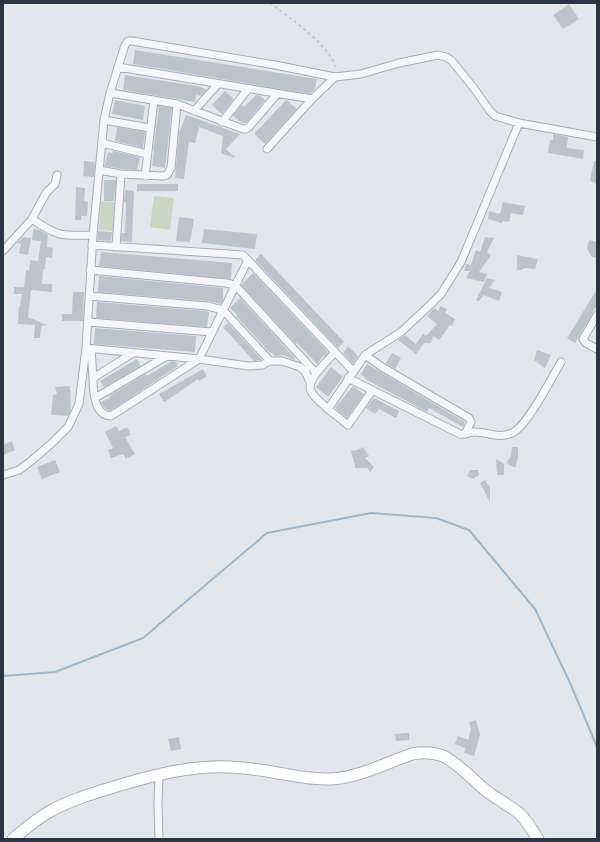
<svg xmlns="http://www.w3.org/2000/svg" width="600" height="842" font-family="'DM Sans',sans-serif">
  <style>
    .green { fill: #c9d6c3 }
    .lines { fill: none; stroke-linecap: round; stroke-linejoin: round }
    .stream { stroke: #9cb7ce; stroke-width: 2 }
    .building { fill: #bcc3cc }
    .street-casing { stroke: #a7aeb7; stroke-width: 9 }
    .secondary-casing { stroke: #a7aeb7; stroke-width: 13 }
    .path { stroke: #c1c5cb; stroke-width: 1.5; stroke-dasharray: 3 3; stroke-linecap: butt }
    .street { stroke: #f6f7fa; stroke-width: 7 }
    .secondary { stroke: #fff; stroke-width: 11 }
  </style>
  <rect width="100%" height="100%" fill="#e3e7ec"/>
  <!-- green -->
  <path class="green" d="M154,196L174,198L170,230L150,227Z
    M101,201L115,202L114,231L99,230Z"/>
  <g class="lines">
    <!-- stream -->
    <path class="stream" d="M3,676L55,672L143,638L267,533L371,513L436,518L469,530L535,609L571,685L597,747"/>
  </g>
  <!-- building -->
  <path class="building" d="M569,4L579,19L563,29L553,15Z
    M135,50L317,79L315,89L310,94L133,64Z
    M125,75L197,86L206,89V90L201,96L196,95L195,102L123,90Z
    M225,91L234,99L222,114L212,105Z
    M256,95L260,96L265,100L246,123H242L233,116L241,105L244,107Z
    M115,100L145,106L143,120L112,114Z
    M286,100L297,109L265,144L255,135V133Z
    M159,106L172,108L165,168L152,166L154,151H153Z
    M186,115L240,134L226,149L236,158L222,154H221L223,136L199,127L195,143L189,142L184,179L175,178L179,133Z
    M117,127L145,132L143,148L115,141Z
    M553,134L568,137L567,148L584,150L583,159L548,153L550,140H553Z
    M113,151L140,157L137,170L122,169L105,166L108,152L112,153Z
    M84,161L95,162L94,177L83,176Z
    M594,161H597V183L590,181Z
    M104,180H116L114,201H104Z
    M137,184H178V191H137Z
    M76,187L85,188L84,201L88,202L87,216H81V220H75Z
    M125,190L134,191L132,242L121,241L122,233H125L126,202H124Z
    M503,202L525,206L523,215L511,213L509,222L502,221V223L488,219L489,211L500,214Z
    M179,217L194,219L190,242L176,241Z
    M33,229L39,230L48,235L47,247L53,248L52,258L46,257L45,269H43L42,284H52V292L31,290L28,317L47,325L41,326L40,338H34L35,325L18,324L19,306H20L22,294H14V287H24L26,270L29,271L30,260L38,261L41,241L32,240Z
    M204,229L257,234L255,249L202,243Z
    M98,231L112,232L111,241L98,240Z
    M23,237L31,238L28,255L19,253L21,244L17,243Z
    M485,237L494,238L487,252L491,255L479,272L487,274L484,282L466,278L470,271H464L466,264L471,265L476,250L480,252Z
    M589,240L597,242V258L592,257L587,249Z
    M101,252L232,263L231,279L99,266Z
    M261,254L344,342L338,348L255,260Z
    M517,255L538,259L535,269L525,268L521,270H517Z
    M253,273L328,352L325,356L324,355L317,364L297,343L296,344L241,285Z
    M99,276L223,288V300L221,304L208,301L98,292Z
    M487,278L495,280L489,288L502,292L499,301L484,295L479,301L476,300Z
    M597,289V305L575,343L567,338Z
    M73,292H84L83,321H62V314H72Z
    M240,298L295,358L294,360L283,355L275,356L271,352L270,353L236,316L237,315L230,308Z
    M97,302L206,311L209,312L207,327L96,318Z
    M440,306L447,309L445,313L455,319L452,326L450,325L439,340L433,336L431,343H424L416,354L398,340L405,335L416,344L423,334L426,336L437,324L427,316L434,308L438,311Z
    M228,323L262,360L254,361L223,327Z
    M95,328L196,336L195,352L94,344Z
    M348,346L358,356L353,364L343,353Z
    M537,350L551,355L545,368L534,360Z
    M392,353L401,358L395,369L386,363Z
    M137,359L141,366L104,387L100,381Z
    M172,361L176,362L178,366L113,409L110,411L107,410L102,405L101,402L110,398L109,396L146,374L147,376Z
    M367,364L465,422L463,427L429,408L427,412L367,380L361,374Z
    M331,367L343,377L328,397L316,387Z
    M203,369L207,376L199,381L198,379L164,402L159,394Z
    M70,386L71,410L68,416L51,415L53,395L57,394L55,387Z
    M353,386L364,394L347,418L335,408Z
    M374,398L399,411L396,418L379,409L375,414L366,408Z
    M116,426L119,431L127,427L131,435L125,437L135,454L126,459L123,454L111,458L108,450L113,448L105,432Z
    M12,441L15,450L3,455V445Z
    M363,447L369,456L365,458L374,467L370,472L367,468H355V463H354L351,451L358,450Z
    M512,447H518V458L515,468L506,463L511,456Z
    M496,459L504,464V475H497Z
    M55,460L60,472L42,479L37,467Z
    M470,470H478L479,475L473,479L467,476Z
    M485,480L490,488V502L480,483Z
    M476,720L480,735L474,756L464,753L465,748L455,744L458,736L468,740L471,729L469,722Z
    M405,733H409V740L396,741L395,734Z
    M179,737L181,749L171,751L168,739Z"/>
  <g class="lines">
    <!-- street casing -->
    <g class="street-casing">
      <path id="street" d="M118,67L312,99
        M110,93L177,104L243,129H246L249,127L277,94
        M194,111L218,84
        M104,120L150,128
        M222,122L248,89
        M102,143L147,154
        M267,149L312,99L335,77
        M99,170L121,174L163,176L167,175L171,168L177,104
        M145,176L154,100
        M32,219C58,237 62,236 93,235
        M92,245L243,255L353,371
        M116,247L121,174
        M3,251L32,219L46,193L55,184L57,175
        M90,270L226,283L235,285L316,373
        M89,296L207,306L223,310L270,361
        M597,315L583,339L586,343L597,349
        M88,322L212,332
        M86,348L199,359L248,366L262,365L270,361H282L300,367L305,371L310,382
        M91,349L93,378
        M335,352C329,360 305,380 311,391C314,398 323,404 328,409L365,355L401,332L431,304L441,294L461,262L519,123
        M133,353L93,378C93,390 94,416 111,416L199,359L248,260
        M365,355L382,367L469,418L471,422L465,434
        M348,378L460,434C465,435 470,432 475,432C488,432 499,439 512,433C527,427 552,377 561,362
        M95,398L167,356
        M328,409L348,425L372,391
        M3,475L19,470L30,462L53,442L68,427L79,404L86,348L93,235L104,120L110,93L125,45L128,41H132L275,65L335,77L361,74L399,63L438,55L446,57L452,61L473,87L490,111L495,116L519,123L597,137
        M159,839L158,804L159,775"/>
    </g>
    <!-- secondary casing -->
    <g class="secondary-casing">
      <path id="secondary" d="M13,839C25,829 36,819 49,812C70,800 94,793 117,786C154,775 191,765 230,767C246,768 262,770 278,773C296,776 313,780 332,779C360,777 386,763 412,754C422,752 433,752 443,756C458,763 471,778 484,789C495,798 509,805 520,814C527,821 532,830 538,839"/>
    </g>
    <!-- path -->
    <path class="path" d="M270,3C286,15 337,50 335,70"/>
    <!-- street -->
    <use href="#street" class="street"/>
    <!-- secondary -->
    <use href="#secondary" class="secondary"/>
  </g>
  <!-- border -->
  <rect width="600" height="842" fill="none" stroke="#293545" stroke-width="8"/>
</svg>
